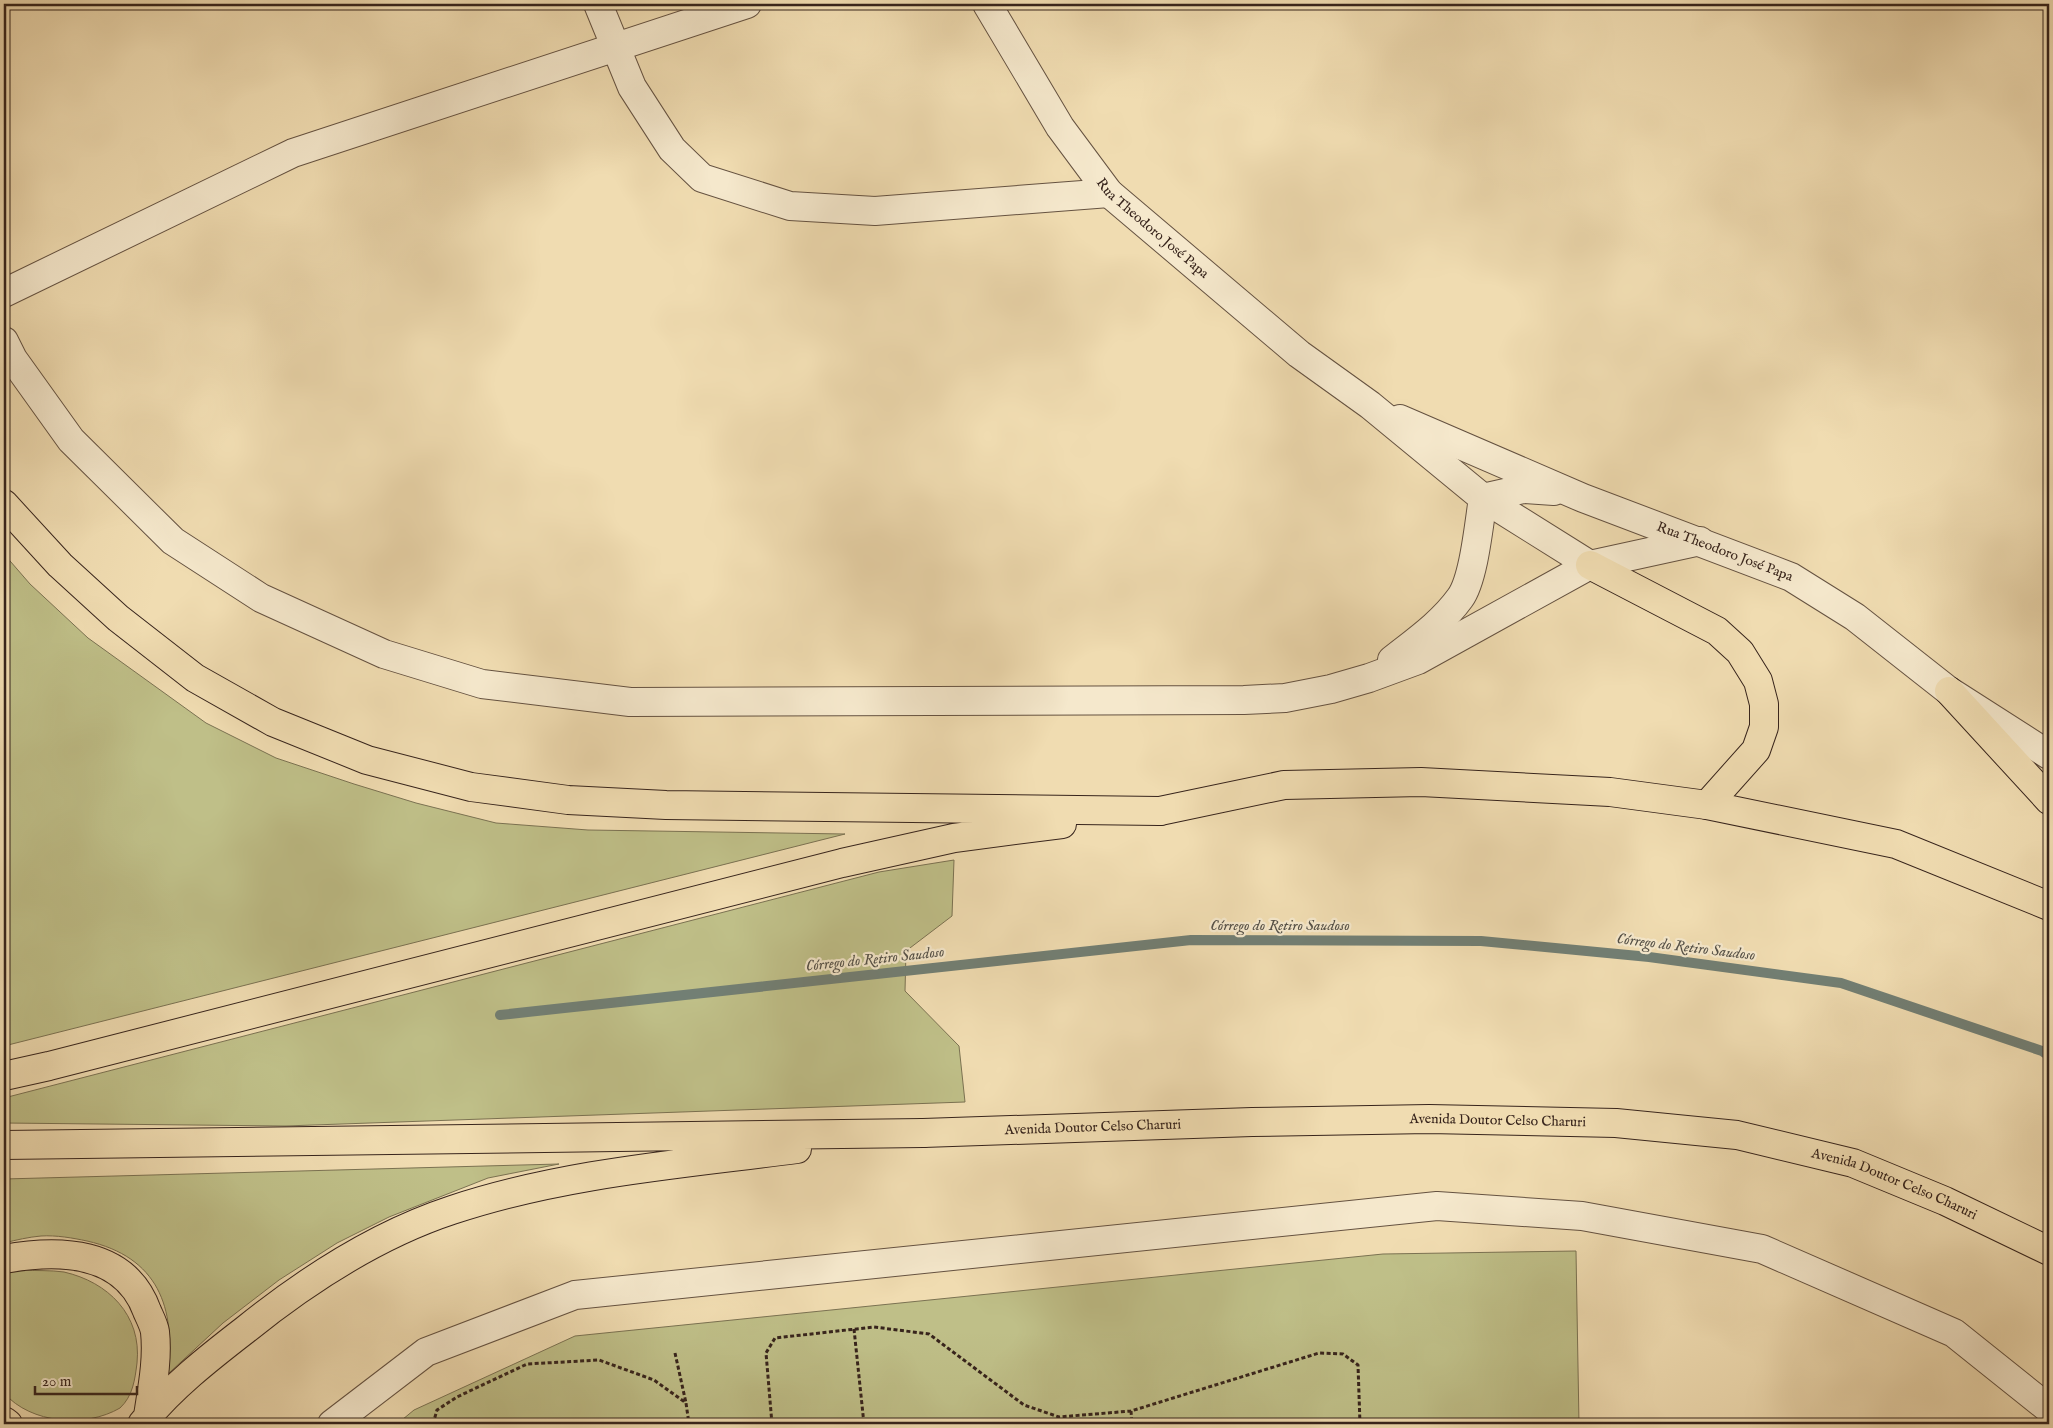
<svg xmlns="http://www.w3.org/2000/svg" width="2053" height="1428" font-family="'IM FELL English',serif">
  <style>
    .green { fill: #bfbf88; stroke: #7b7252 }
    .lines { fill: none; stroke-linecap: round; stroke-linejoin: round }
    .stream { stroke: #727f74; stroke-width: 10 }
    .minor-casing { stroke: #655241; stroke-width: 30 }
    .major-casing { stroke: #37241c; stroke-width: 30 }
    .highway-casing { stroke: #37241c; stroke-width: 30 }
    .path { stroke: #37241c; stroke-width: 3; stroke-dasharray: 4 2.5; stroke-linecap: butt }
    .minor { stroke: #f5e8cc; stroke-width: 28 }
    .major { stroke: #f0dcb1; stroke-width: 28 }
    .highway { stroke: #f0dcb1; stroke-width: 28 }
    .labels { text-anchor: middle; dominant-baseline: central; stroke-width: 4.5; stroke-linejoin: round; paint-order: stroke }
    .street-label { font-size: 14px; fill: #37241c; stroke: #f5e8cc }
    .water-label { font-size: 15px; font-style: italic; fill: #555148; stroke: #f5e8cc }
  </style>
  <rect width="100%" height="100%" fill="#f0dcb1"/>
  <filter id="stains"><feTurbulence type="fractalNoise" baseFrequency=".004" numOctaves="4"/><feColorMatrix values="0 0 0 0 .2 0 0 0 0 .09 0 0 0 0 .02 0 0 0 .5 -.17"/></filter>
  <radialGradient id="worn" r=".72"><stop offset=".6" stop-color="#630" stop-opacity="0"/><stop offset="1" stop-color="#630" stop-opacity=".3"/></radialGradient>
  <!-- green -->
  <path class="green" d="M4,554L30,584L88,638L206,723L276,758L354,784L416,803L496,823L588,830L845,834L4,1046Z
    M954,860L952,916L906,951L905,991L959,1046L965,1102L285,1126L4,1123V1098L879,872Z
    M559,1164L488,1178L389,1217L337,1243L279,1280L223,1323L168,1374C176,1307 158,1257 87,1241C73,1238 56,1235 41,1236C29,1237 16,1240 4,1243V1179Z
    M1576,1251L1579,1424H397L414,1410L575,1336L1383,1254Z
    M22,1270C35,1271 51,1270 64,1272C108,1282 142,1315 137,1363C135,1379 133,1396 120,1408C86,1428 31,1424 4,1393V1273Z"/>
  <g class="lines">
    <!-- stream -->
    <path class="stream" d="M500,1015L1191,940L1481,941L1649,957L1841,983L2042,1051L2049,1056"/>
    <!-- minor casing -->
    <g class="minor-casing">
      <g id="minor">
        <path d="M598,4L632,87L672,149L702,178L790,206L875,211L1109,193"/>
        <path id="s1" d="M987,4L1060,127L1109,193L1299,354L1370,405L1483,498L1590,565"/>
        <path d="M4,293L293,153L747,4"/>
        <path d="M4,341L13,359L71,440L173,541L261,598L384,654L482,684L630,702L1244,700L1285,698L1331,689L1369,678L1418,660L1590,565L1700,541"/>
        <path id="s2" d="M1400,419L1583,498L1791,577L1855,617L1949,691L2049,755"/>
        <path d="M1392,660C1416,641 1442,623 1460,598C1474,579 1479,523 1483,498L1523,489L1554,491"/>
        <path d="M332,1424L426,1352L575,1295L1437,1206L1582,1216L1762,1249L1954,1333L2049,1409"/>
      </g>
    </g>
    <!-- major casing -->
    <g class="major-casing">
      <g id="major">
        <path d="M1590,565L1717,631L1740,652L1758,681L1764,704V727L1756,750L1707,805"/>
        <path d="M1949,691L2049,800"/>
        <path d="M1160,811L1284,785L1421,782L1610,792L1707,805L1896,844L2049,906"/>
        <path id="s3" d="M923,1133L1252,1122L1429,1119L1616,1123L1737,1135L1853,1163L1945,1201L2049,1251"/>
      </g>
    </g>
    <!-- highway casing -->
    <g class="highway-casing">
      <path id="highway" d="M4,504L60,565L118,618L195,678L273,722L367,760L471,787L568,800L666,805L1160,811
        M4,1076L49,1066L842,863L954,838L1062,824
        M4,1145L923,1133
        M4,1259C59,1249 125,1250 147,1311C150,1318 154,1325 155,1332C158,1360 152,1389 148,1416
        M4,1421L8,1424
        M142,1424C169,1389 210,1357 245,1330C307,1280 376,1235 452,1210C563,1173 682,1164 797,1149"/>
    </g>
    <!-- path -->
    <path class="path" d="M854,1329L864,1424
      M675,1353L686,1403
      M1131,1411L1132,1424
      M433,1424L437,1410L457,1397L527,1364L599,1360L654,1380L686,1403L689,1424
      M772,1424L766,1353L775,1338L874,1327L929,1334L1024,1405L1059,1417L1131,1411L1319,1353L1343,1354L1358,1365L1360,1424"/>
    <!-- minor -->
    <use href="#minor" class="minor"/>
    <!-- major -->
    <use href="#major" class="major"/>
    <!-- highway -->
    <use href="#highway" class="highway"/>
  </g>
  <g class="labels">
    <!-- street labels -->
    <g class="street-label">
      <text stroke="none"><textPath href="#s1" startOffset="281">Rua Theodoro José Papa</textPath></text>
      <text stroke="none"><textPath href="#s2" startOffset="351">Rua Theodoro José Papa</textPath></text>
      <text stroke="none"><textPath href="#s3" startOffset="575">Avenida Doutor Celso Charuri</textPath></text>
      <text stroke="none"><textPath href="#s3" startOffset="170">Avenida Doutor Celso Charuri</textPath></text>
      <text stroke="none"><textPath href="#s3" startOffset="980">Avenida Doutor Celso Charuri</textPath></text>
    </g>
    <!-- water labels -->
    <g class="water-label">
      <text x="1280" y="925">Córrego do Retiro Saudoso</text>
      <text transform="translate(1686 947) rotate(7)">Córrego do Retiro Saudoso</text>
      <text transform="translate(875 959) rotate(-6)">Córrego do Retiro Saudoso</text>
    </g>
  </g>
  <!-- margin -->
  <rect width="2053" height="1428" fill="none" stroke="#f0dcb1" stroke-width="20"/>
  <rect x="5" y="5" width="2043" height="1418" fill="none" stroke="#37241c" stroke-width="2.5"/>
  <rect x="10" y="10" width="2033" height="1408" fill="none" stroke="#37241c"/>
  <!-- scale -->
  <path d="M35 1386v8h102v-8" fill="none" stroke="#37241c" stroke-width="2.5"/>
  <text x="42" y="1386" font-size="15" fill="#37241c" stroke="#f5e8cc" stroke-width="4" paint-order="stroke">20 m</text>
  <rect width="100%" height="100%" filter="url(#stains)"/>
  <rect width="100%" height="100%" fill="url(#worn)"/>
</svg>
